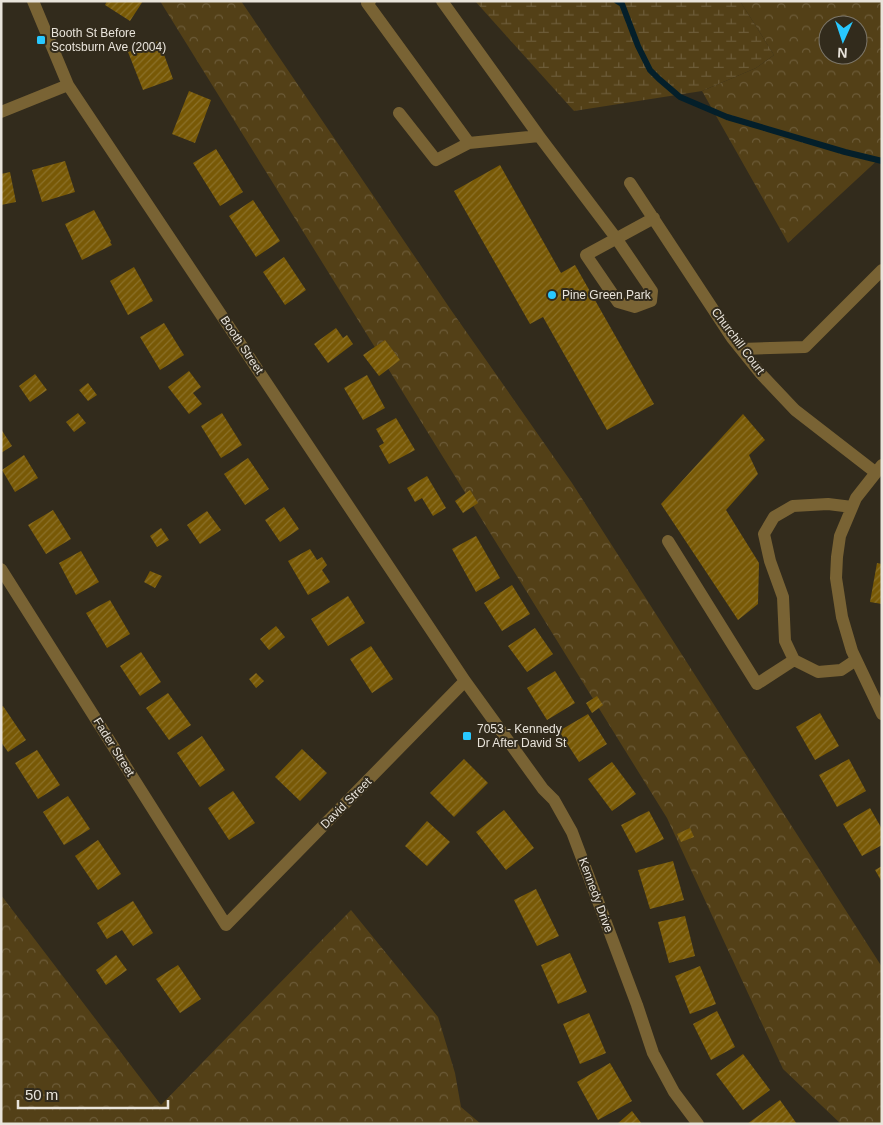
<svg xmlns="http://www.w3.org/2000/svg" width="883" height="1125" font-family="Arial,sans-serif">
  <style>
    .forest { fill: url(#forest-crowns); fill-rule: evenodd }
    .wetland { fill: url(#wetland-marsh) }
    .lines { fill: none; stroke-linecap: round; stroke-linejoin: round }
    .stream { stroke: #041f2a; stroke-width: 6 }
    .building { fill: url(#building-hatch) }
    .minor { stroke: #796334; stroke-width: 12 }
    .poi-dot { fill: #28c8ff; stroke: #322b1c; stroke-width: 2 }
    .labels { text-anchor: middle; dominant-baseline: central; stroke-width: 4; stroke-linejoin: round; paint-order: stroke }
    .poi-label { font-size: 12px; fill: #e9e4db; stroke: #322b1c; text-anchor: start }
    .street-label { font-size: 12px; fill: #e9e4db; stroke: #322b1c }
  </style>
  <defs>
    <pattern id="forest-crowns" width="20" height="18" patternUnits="userSpaceOnUse" patternTransform="scale(1.25)"><rect width="20" height="18" fill="#534017"/><path d="M2 6a3 3 0 1 1 6 0M12 15a3 3 0 1 1 6 0" fill="none" stroke="#6c5b38"/></pattern>
    <pattern id="wetland-marsh" width="20" height="14" patternUnits="userSpaceOnUse" patternTransform="scale(1.25)"><rect width="20" height="14" fill="#534017"/><path d="M1 5h8M5 5V1M11 12h8M15 12V8" fill="none" stroke="#6c5b38"/></pattern>
    <pattern id="building-hatch" width="6" height="6" patternUnits="userSpaceOnUse" patternTransform="scale(1.25)"><rect width="6" height="6" fill="#785906"/><path d="M-1 1l2-2M0 6l6-6M5 7l2-2" fill="none" stroke="#8b712a"/></pattern>
  </defs>
  <rect width="100%" height="100%" fill="#322b1c"/>
  <!-- forest -->
  <path class="forest" d="M160,1H241L451,310L572,483L882,967V1124H841L783,1069L667,818Z
    M740,1H882V156L788,243L702,91L756,68L774,55ZM828,25H858V55H828Z
    M1,895L161,1105L351,910L438,1017L455,1073L461,1107L481,1124H1Z"/>
  <!-- wetland -->
  <path class="wetland" d="M475,1H740L774,55L756,68L702,91L574,111Z"/>
  <g class="lines">
    <!-- stream -->
    <path class="stream" d="M617,1L622,4L638,46L650,70L659,79L680,97L727,117L845,152L882,161"/>
  </g>
  <!-- building -->
  <path class="building" d="M107,1H143L130,21L105,5Z
    M159,41L173,79L143,90L128,52Z
    M189,91L211,100L195,143L172,134Z
    M216,149L243,192L220,206L193,163Z
    M65,161L75,192L42,202L32,170Z
    M500,165L561,273L575,265L654,404L607,430L543,317L530,324L454,191Z
    M10,172L16,202L1,205V174Z
    M253,200L280,241L256,257L229,216Z
    M94,210L111,241L110,242L112,245L82,260L65,224Z
    M284,257L306,290L285,305L263,272Z
    M134,267L153,301L128,315L110,281Z
    M164,323L184,355L160,370L140,337Z
    M336,328L343,338L347,335L353,344L328,363L314,344Z
    M385,340L400,360L379,376L363,355Z
    M189,371L201,387L193,393L202,404L189,414L168,387Z
    M35,374L47,390L30,402L19,386Z
    M367,375L385,408L363,420L344,388Z
    M88,383L97,395L88,401L79,390Z
    M78,413L86,423L74,432L66,422Z
    M222,413L242,445L221,458L201,426Z
    M743,414L765,440L749,455L758,474L726,510L759,563L758,604L738,620L661,504Z
    M396,418L415,450L389,464L379,446L384,443L376,429Z
    M1,429L12,446L1,453Z
    M24,455L38,478L15,492L2,470Z
    M248,458L269,489L245,505L224,474Z
    M427,476L446,508L433,516L422,498L415,502L407,488Z
    M470,490L478,503L463,513L455,501Z
    M284,507L299,529L280,542L265,520Z
    M53,510L71,539L46,554L28,525Z
    M207,511L221,530L200,544L187,525Z
    M161,528L169,540L157,547L150,536Z
    M476,536L500,578L476,592L452,549Z
    M310,549L317,560L322,557L327,565L322,570L330,582L308,595L288,561Z
    M81,551L99,582L76,595L59,563Z
    M877,563L882,564V604L870,602Z
    M150,571L162,576L155,588L144,582Z
    M512,585L530,614L502,631L484,603Z
    M348,596L365,623L328,646L311,619Z
    M110,600L130,634L107,648L86,613Z
    M276,626L285,637L269,650L260,639Z
    M535,628L553,654L527,672L508,646Z
    M371,646L393,679L372,693L350,659Z
    M141,652L161,682L140,696L120,666Z
    M555,671L575,703L547,720L527,688Z
    M256,673L264,681L256,688L249,679Z
    M168,693L191,725L169,740L146,708Z
    M597,696L603,705L592,713L586,703Z
    M3,706L26,740L8,752L1,742V707Z
    M820,713L839,746L815,760L796,727Z
    M588,714L607,744L579,762L559,731Z
    M202,736L225,770L200,787L177,753Z
    M302,749L327,773L300,801L275,777Z
    M37,750L60,785L38,799L15,763Z
    M464,759L488,783L454,817L430,793Z
    M849,759L866,791L837,807L819,775Z
    M612,762L636,794L612,811L588,779Z
    M233,791L255,823L229,840L208,808Z
    M68,796L90,829L64,845L43,812Z
    M870,808L882,829V845L862,856L843,824Z
    M504,810L534,848L506,870L476,832Z
    M649,811L664,839L636,853L621,825Z
    M427,821L450,842L427,866L405,846Z
    M690,828L694,837L681,842L677,834Z
    M98,840L121,874L98,890L75,856Z
    M673,861L684,900L650,909L638,870Z
    M882,866V882L875,870Z
    M536,889L559,936L537,946L514,900Z
    M133,901L153,933L133,946L122,930L107,939L97,923Z
    M685,916L695,956L669,963L658,922Z
    M570,953L587,992L558,1004L541,965Z
    M116,955L127,970L106,985L96,970Z
    M178,965L201,999L180,1013L156,979Z
    M700,966L716,1004L690,1014L675,976Z
    M717,1011L735,1047L711,1060L693,1024Z
    M589,1013L606,1053L580,1064L563,1024Z
    M743,1054L770,1090L743,1110L716,1074Z
    M610,1063L632,1101L598,1120L577,1082Z
    M780,1100L797,1124H747Z
    M632,1111L642,1124H617Z"/>
  <g class="lines">
    <!-- minor -->
    <path class="minor" d="M33,1L68,85L465,681L543,789L554,800L572,832L637,1005L653,1053L674,1092L698,1124
      M370,1L367,3L469,143L539,136
      M442,1L539,136L616,238L652,291L651,301L635,307L618,302L586,255L654,218
      M1,112L68,85
      M399,113L436,160L469,143
      M630,183L732,338L761,374L795,410L875,472
      M741,349L805,347L882,270
      M882,465L856,498L840,536L837,557L836,578L842,617L852,651L882,714
      M852,507L828,504L793,506L774,517L764,534L770,561L783,597L785,641L794,660L818,672L841,670L856,660
      M668,541L757,684L794,660
      M1,569L226,925L465,681"/>
  </g>
  <!-- markers -->
  <g class="poi-dot">
    <rect x="36" y="35" width="10" height="10" rx="2.5"/>
    <circle cx="552" cy="295" r="5"/>
    <rect x="462" y="731" width="10" height="10" rx="2.5"/>
  </g>
  <g class="labels">
    <!-- poi labels -->
    <g class="poi-label">
      <text x="51" y="33">Booth St Before<tspan x="51" dy="14">Scotsburn Ave (2004)</tspan></text>
      <text x="562" y="295">Pine Green Park</text>
      <text x="477" y="729">7053 - Kennedy<tspan x="477" dy="14">Dr After David St</tspan></text>
    </g>
    <!-- street labels -->
    <g class="street-label">
      <text transform="translate(738 341) rotate(53)">Churchill Court</text>
      <text transform="translate(242 345) rotate(56)">Booth Street</text>
      <text transform="translate(114 747) rotate(58)">Fader Street</text>
      <text transform="translate(346 803) rotate(-45)">David Street</text>
      <text transform="translate(596 895) rotate(70)">Kennedy Drive</text>
    </g>
  </g>
  <!-- border -->
  <rect width="883" height="1125" fill="none" stroke="#e9e4db" stroke-width="5"/>
  <!-- north arrow -->
  <g transform="translate(843 40) rotate(183)"><circle r="24" fill="#322b1c" stroke="#7b7568"/>
  <path d="M0-4L9 19L0 12L-9 19Z" fill="#28c8ff"/>
  <text y="-8" font-size="14" font-weight="bold" text-anchor="middle" fill="#e9e4db">N</text>
  </g>
  <!-- scale -->
  <path d="M18 1100v8h150v-8" fill="none" stroke="#e9e4db" stroke-width="2.5"/>
  <text x="25" y="1100" font-size="15" fill="#e9e4db" stroke="#322b1c" stroke-width="4" paint-order="stroke">50 m</text>
</svg>
